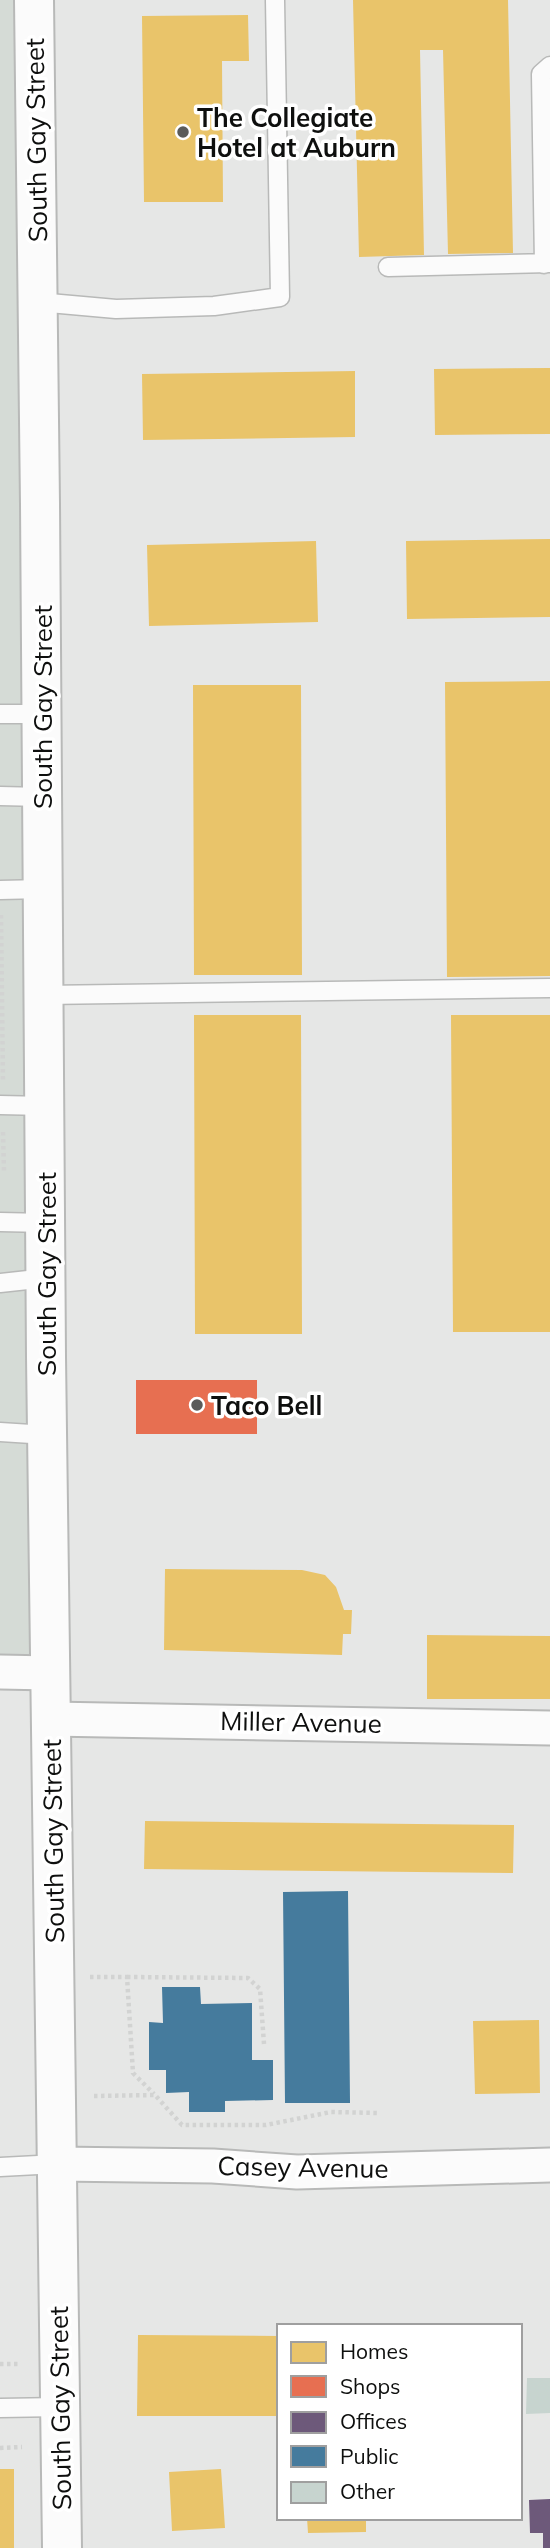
<svg xmlns="http://www.w3.org/2000/svg" width="550" height="2548" font-family="Mulish,sans-serif">
  <style>
    .built { fill: #d5dbd6 }
    .homes { fill: #e9c46a }
    .shops { fill: #e76f51 }
    .offices { fill: #6d597a }
    .public { fill: #457b9d }
    .building { fill: #c7d4cf }
    .lines { fill: none; stroke-linecap: round; stroke-linejoin: round }
    .service-casing { stroke: #b8b9b8; stroke-width: 21 }
    .minor-casing { stroke: #b8b9b8; stroke-width: 37 }
    .tertiary-casing { stroke: #b8b9b8; stroke-width: 42 }
    .path { stroke: #d2d3d2; stroke-width: 4.5; stroke-dasharray: 3.5 3.5; stroke-linecap: butt }
    .service { stroke: #fbfbfb; stroke-width: 18 }
    .minor { stroke: #fbfbfb; stroke-width: 33 }
    .tertiary { stroke: #fbfbfb; stroke-width: 38 }
    .poi-dot { fill: #5a5b5a; stroke: #fff; stroke-width: 2.5 }
    .labels { text-anchor: middle; dominant-baseline: central; stroke-width: 7; stroke-linejoin: round; paint-order: stroke }
    .poi-label { font-size: 26px; font-weight: bold; fill: #0e0f0e; stroke: #fff; text-anchor: start }
    .street-label { font-size: 26px; fill: #0e0f0e; stroke: #fff }
  </style>
  <rect width="100%" height="100%" fill="#e6e7e6"/>
  <!-- built -->
  <path class="built" d="M0,0H34L50,1673L0,1672Z"/>
  <!-- homes -->
  <path class="homes" d="M353,0H508L513,253L448,254L443,50H420L424,255L359,257Z
    M248,15L249,61H222L223,202H144L142,16Z
    M550,368V434L435,435L434,369Z
    M355,371V437L143,440L142,374Z
    M550,539V617L407,619L406,541Z
    M316,541L318,622L149,626L147,545Z
    M550,681V976L447,977L445,682Z
    M193,685H301L302,975H194Z
    M194,1015H301L302,1334H195Z
    M451,1015H550V1332H453Z
    M165,1569L302,1570L325,1575L336,1587L344,1610H352L351,1634H343L342,1655L164,1650Z
    M427,1635L550,1636V1699H427Z
    M145,1821L514,1825L513,1873L144,1869Z
    M539,2020L540,2093L475,2094L473,2021Z
    M138,2335L279,2336V2416H137Z
    M0,2469H14V2548H0Z
    M221,2469L225,2528L172,2531L169,2472Z
    M307,2518H366V2532L308,2533Z"/>
  <!-- shops -->
  <path class="shops" d="M136,1380H257V1434H136Z"/>
  <!-- offices -->
  <path class="offices" d="M550,2499V2548H543V2533H530L529,2500Z"/>
  <!-- public -->
  <path class="public" d="M348,1891L350,2103H285L283,1892Z
    M162,1987H200L201,2004L252,2003V2060H273V2100L225,2101V2112H189V2092L166,2093V2070H149V2022L163,2023Z"/>
  <!-- building -->
  <path class="building" d="M527,2378H550V2413L526,2414Z"/>
  <g class="lines">
    <!-- service casing -->
    <g class="service-casing">
      <path id="service" d="M544,264L541,74L550,66
        M388,267L550,263
        M38,302L116,309L214,306L280,297L275,0
        M0,714H41
        M0,796L42,797
        M0,890L43,889
        M44,995L550,988
        M0,1105L45,1106
        M0,1222L46,1223
        M0,1283L46,1278
        M0,1432L47,1435
        M0,2167L57,2164
        M0,2408L60,2407"/>
    </g>
    <!-- minor casing -->
    <g class="minor-casing">
      <path id="minor" d="M0,1672L50,1673
        M51,1719L550,1728
        M57,2164L213,2166L297,2172L550,2165"/>
    </g>
    <!-- tertiary casing -->
    <g class="tertiary-casing">
      <path id="tertiary" d="M34,0L40,504L46,1357L62,2548"/>
    </g>
    <!-- path -->
    <path class="path" d="M1,915L3,1081
      M3,1132L4,1172
      M90,1977H127L133,2073L154,2094
      M127,1977L248,1978L260,1989L264,2044
      M94,2096L155,2095L182,2125H266L331,2112L379,2113
      M0,2364H21
      M0,2448L22,2447"/>
    <!-- service -->
    <use href="#service" class="service"/>
    <!-- minor -->
    <use href="#minor" class="minor"/>
    <!-- tertiary -->
    <use href="#tertiary" class="tertiary"/>
  </g>
  <!-- markers -->
  <g class="poi-dot">
    <circle cx="183" cy="132" r="7"/>
    <circle cx="197" cy="1405" r="7"/>
  </g>
  <g class="labels">
    <!-- poi labels -->
    <g class="poi-label">
      <text x="197" y="117">The Collegiate<tspan x="197" dy="30">Hotel at Auburn</tspan></text>
      <text x="211" y="1405">Taco Bell</text>
    </g>
    <!-- street labels -->
    <g class="street-label">
      <text transform="translate(36 140) rotate(-91)">South Gay Street</text>
      <text transform="translate(42 707) rotate(-90)">South Gay Street</text>
      <text transform="translate(46 1274) rotate(-90)">South Gay Street</text>
      <text transform="translate(301 1722) rotate(1)">Miller Avenue</text>
      <text transform="translate(53 1841) rotate(-91)">South Gay Street</text>
      <text transform="translate(303 2167) rotate(1)">Casey Avenue</text>
      <text transform="translate(60 2408) rotate(-91)">South Gay Street</text>
    </g>
  </g>
  <!-- legend -->
  <rect x="277" y="2324" width="245" height="196" fill="#ffffff" stroke="#9f9f9f" stroke-width="2"/>
  <rect x="291" y="2342" width="35" height="21" fill="#e9c46a" stroke="#9f9f9f" stroke-width="2"/>
  <text x="340" y="2359" font-size="21" fill="#0e0f0e">Homes</text>
  <rect x="291" y="2376" width="35" height="21" fill="#e76f51" stroke="#9f9f9f" stroke-width="2"/>
  <text x="340" y="2394" font-size="21" fill="#0e0f0e">Shops</text>
  <rect x="291" y="2412" width="35" height="21" fill="#6d597a" stroke="#9f9f9f" stroke-width="2"/>
  <text x="340" y="2429" font-size="21" fill="#0e0f0e">Offices</text>
  <rect x="291" y="2446" width="35" height="21" fill="#457b9d" stroke="#9f9f9f" stroke-width="2"/>
  <text x="340" y="2464" font-size="21" fill="#0e0f0e">Public</text>
  <rect x="291" y="2482" width="35" height="21" fill="#c7d4cf" stroke="#9f9f9f" stroke-width="2"/>
  <text x="340" y="2499" font-size="21" fill="#0e0f0e">Other</text>
</svg>
